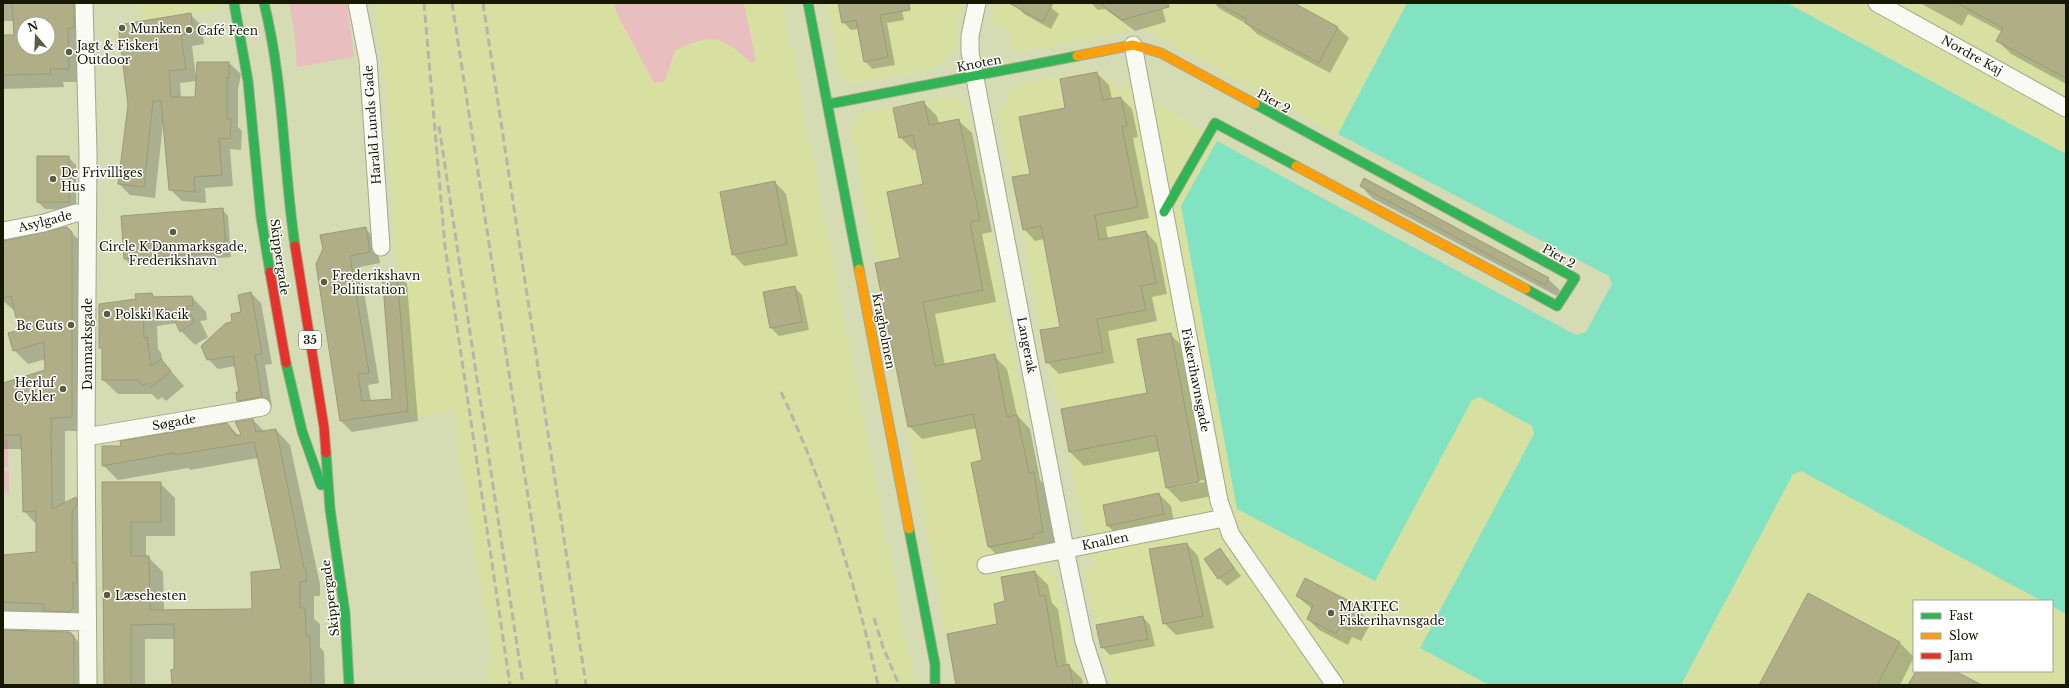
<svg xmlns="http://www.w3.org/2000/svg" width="2069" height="688" font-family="'Libre Baskerville',serif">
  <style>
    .built { fill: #d8e0a1 }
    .green { fill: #e8bfbe }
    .water { fill: #81e3c1 }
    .shadow { fill: #0003; fill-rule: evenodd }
    .building { fill: #b0ae87; stroke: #9b9a7a; fill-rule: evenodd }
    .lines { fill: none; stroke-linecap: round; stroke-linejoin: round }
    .street-casing { stroke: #a4a889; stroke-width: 19 }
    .fast-casing { stroke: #a4a889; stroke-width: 11 }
    .slow-casing { stroke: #a4a889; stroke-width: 11 }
    .jam-casing { stroke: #a4a889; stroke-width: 11 }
    .street { stroke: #f9faf4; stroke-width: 17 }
    .fast { stroke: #30b455; stroke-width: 9 }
    .slow { stroke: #ff9f0a; stroke-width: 9 }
    .jam { stroke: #e5322d; stroke-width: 9 }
    .rail { stroke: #b4b5ab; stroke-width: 3; stroke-dasharray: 8 4; stroke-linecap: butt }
    .poi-dot { fill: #595c3f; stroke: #fff; stroke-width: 1.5 }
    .labels { text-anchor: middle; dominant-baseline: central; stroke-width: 3; stroke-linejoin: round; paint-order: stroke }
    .shield { fill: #fff; stroke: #5c5d4c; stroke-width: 1 }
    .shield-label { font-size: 11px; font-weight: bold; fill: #161800 }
    .poi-label { font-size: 12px; fill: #161800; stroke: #fff; text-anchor: start }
    .street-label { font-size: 12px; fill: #161800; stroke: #fff }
  </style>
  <rect width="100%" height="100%" fill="#d5dbb3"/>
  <!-- built -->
  <path class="built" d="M140,3H215L216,9L143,20Z
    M374,3H783L915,685H489L487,662L493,661L452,410L409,419L397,272L386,83Z
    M827,3H962L957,22V39L953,52L942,64L933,69L854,83L847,81L840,75Z
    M995,3H1407L1338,134L1137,25L1134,30L1013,53L1009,32L990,22Z
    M1787,3H2066V154Z
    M1094,70L1119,86L1127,85L1217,141L1375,581L1472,400L1480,397L1532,426L1534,434L1421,648L1489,685H1114L1101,648L1085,569L1092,563L1079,507L1061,409L1046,363L1023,230L998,112L1017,85Z
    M955,96L966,106L1048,535L1042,542L1049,568L1054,571L1071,644L1084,685H956L850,128L853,119L862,113Z
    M1801,471L2042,601H1914V671H2052V606L2066,614V685H1681L1793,474Z"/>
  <!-- green -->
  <path class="green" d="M289,3H347L354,57L297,67L294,29Z
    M614,3H744L756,60L751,63C723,36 710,32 675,51L665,81L654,83L616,12Z
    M3,440H8V467H3Z
    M3,471H9V495L3,489Z"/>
  <!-- water -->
  <path class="water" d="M1407,3H1787L2066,154V614L2052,606V601H2042L1801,471L1793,474L1681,685H1489L1420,648L1534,434L1532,426L1480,397L1472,400L1375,581L1237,509L1181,206L1217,141L1576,335L1586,332L1612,284L1609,276L1338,134Z"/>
  <!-- shadow -->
  <path class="shadow" d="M3,3H87L82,82H63L64,87L3,89V36H15L14,21H3ZM24,24H48V48H24Z
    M841,3H900L904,20L887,23L895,65L872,69L865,61L858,29L851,30L843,22Z
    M1018,3H1045L1059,14L1051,29L1024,14L1016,6Z
    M1091,3H1161L1166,22L1135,31L1105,9L1098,10Z
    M1214,3H1292L1338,28L1349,38L1330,73L1257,34L1247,24L1220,9Z
    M1920,3H2066V84L2011,54L1997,40L2002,32L1968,14L1962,26Z
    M190,14L202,26L204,44L192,46L196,77L229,63L241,74L238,90V127L242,131L241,150L230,149L233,186L205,188L206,203L182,201L170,189L163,123L155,198L130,195L119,184L129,105ZM197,81L196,98H181L180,83Z
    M1097,73L1109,85L1112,99L1121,98L1132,109L1138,137L1133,138L1149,218L1106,227L1108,240L1146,232L1157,244L1167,294L1152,297L1157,321L1108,331L1114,363L1059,374L1047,362L1061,327L1044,239L1035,241L1024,229L1032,174L1066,109Z
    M924,103L937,116L939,124L958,120L972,133L992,232L982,234L996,302L935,314L945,365L994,356L1007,369L1017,415L1030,429L1040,480L1046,486L1056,545L1002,560L989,547L983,461L977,428L922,439L909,426L901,259L924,185L917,149L913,150L900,137Z
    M68,157L76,165V210L45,209L38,202Z
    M775,182L786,194L798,256L744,266L733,254Z
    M1361,186L1548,279L1560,290L1557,296L1372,198Z
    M222,209L228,216L231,257L131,265L125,259Z
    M365,228L376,240L380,263L360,267L379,383L368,385L371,401L393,400L396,273L407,284L418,421L352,432L341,421L317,264Z
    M72,233L86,247L85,431H65V504L76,499L90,512L86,622L3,614V556L37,553V525L24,511L23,449H3V384L46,371V359L28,364L14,350L20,331L16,312L3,301V242Z
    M794,287L802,295L809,330L779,336L771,328L764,293Z
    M251,293L261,303L272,364L265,365L272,407L248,411L238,401L240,393L236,366L218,369L208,359L233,323L242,313Z
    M152,294L156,298L192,297L206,312L207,320L200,321L208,337L195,345L181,331L177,323L157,326L158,349L161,353L163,362L184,386L166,401L162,397L158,400L152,394H118L103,380V350L100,347L137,300Z
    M1170,334L1184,348L1213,496L1181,502L1167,488L1160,451L1084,466L1070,452L1149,394ZM1204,480V482L1176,487V485Z
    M253,420L265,432L276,430L290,445L320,584V596H314V619L320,624V647L324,652L325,685H173L175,670V639H145V685H105L103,483H160L175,498V536H146V557H148L163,572L164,611L253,610L282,570L258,458L190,470L188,468L118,480L103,465L122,447L227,424L239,436Z
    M1159,494L1171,506L1175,526L1120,538L1108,526L1104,506Z
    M1187,544L1198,556L1214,628L1176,635L1164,623Z
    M1220,549L1241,576L1227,586L1219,578Z
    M1035,572L1048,585L1052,603L1058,609L1067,666H1069L1082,679L1083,685H957L999,625L1006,602Z
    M1297,596L1352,604L1371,623L1361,641L1352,637L1348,645L1319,630L1308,619L1312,609Z
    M1143,617L1150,625L1155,646L1110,655L1102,647Z
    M3,631L70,633L85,648L88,685H3Z
    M1899,642L1914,657L1900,685H1761Z"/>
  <!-- building -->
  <path class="building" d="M12,3H74V28H68L69,69H50L51,74L3,75V35H14ZM24,24H48V48H24Z
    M838,3H909L910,10L880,15L888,57L864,62L856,20L842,23Z
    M1009,3H1053L1043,22Z
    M1099,3H1168L1169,7L1122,20Z
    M1216,3H1294L1338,27L1319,63L1245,23L1247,19Z
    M1957,3H2066V78L1996,41L2003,28Z
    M191,13L193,33L181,35L186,69L169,71L171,97H195L197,62H229V78H227V119H231L230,139L219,138L222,175L194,177L195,192L169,190L161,101H153L144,187L118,184L128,105L118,25Z
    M1097,72L1103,100L1121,97L1127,126L1122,127L1138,207L1095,215L1099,240L1146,231L1156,283L1141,286L1146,310L1097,319L1103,352L1046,363L1040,330L1060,327L1041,226L1023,230L1012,177L1030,174L1019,117L1065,108L1060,79Z
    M924,101L929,125L959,119L980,220L970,222L983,290L923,302L935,366L995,354L1007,417L1017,415L1029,473L1034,472L1043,532L1033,534L1034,538L988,547L971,463L982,460L973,414L908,427L875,263L900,258L887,192L923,184L913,135L899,138L893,108Z
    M37,156H69V202H37Z
    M1364,178L1549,278L1545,285L1360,186Z
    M775,181L787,244L732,255L720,192Z
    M223,208L226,252L124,259L121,216Z
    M67,227L72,232V417L51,418L52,509L76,497L77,504L72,512V563H76L77,583L73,582V608L68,612L44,611V604L3,602V555L36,552V511L23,512L21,435H3V383L45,370L44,342L13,351L8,333L19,330L11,296L3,298V241Z
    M366,227L370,252L350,256L369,373L358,374L362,401L392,399L382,273L397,272L408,411L340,421L316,264L323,249L320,235Z
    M795,286L802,322L770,328L763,292Z
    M251,292L262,354L255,355L262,397L237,401L236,392H239L233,356L207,360L201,346L226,323L232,322L231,314L241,312L238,295Z
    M152,293L153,297L192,296L193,306H186L194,322L180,332L169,309L143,312L144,338L147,337L151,366L161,359L171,371L151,387L147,383L143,386L138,380H102V348H99V304L136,299L135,294Z
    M1171,333L1199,482L1166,488L1156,435L1069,452L1061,409L1147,393L1137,339Z
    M253,419L256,432L276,429L304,568H306V581L300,582V608H305L306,636H310L311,685H172L171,670L174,669V624L131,625V685H104L102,482H161V522H131V556H149L150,610L252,609L251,572L281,569L254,442L174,455V453L102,466V446H121L120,441L227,423L237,436L241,434L235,422Z
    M1159,493L1164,514L1107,526L1103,505Z
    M1187,543L1203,616L1163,624L1149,549Z
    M1220,548L1234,568L1218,579L1204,559Z
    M1035,571L1040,596L1045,595L1057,667L1069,664L1073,685H956L947,634L997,624L994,604L1005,601L1001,577Z
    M1305,578L1353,603L1351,606L1359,610L1349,630L1340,626L1336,634L1307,619L1313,605L1296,596Z
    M1808,593L1900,642L1877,685H1759Z
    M1143,616L1148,639L1101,648L1096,625Z
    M3,630L70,632L74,636V685H3Z
    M1916,671H1955L1982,685H1908Z"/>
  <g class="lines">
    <!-- street casing -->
    <g class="street-casing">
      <path id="street" d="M84,3L88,153L86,437L88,685
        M357,3L368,60L381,247
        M977,3L970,36V52L1065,549L1084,641L1098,685
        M1877,3L2066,108
        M1133,45L1219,501L1231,535L1335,685
        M3,231L44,223L76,213H87
        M86,437L262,407
        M986,565L1224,518
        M3,620L87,622"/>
    </g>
    <!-- fast casing -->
    <g class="fast-casing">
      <path id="fast" d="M234,3L248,81L261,217L270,272
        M264,3C284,83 283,165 295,246
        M808,3L859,269
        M829,104L1077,56
        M1255,104L1575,278L1557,306L1526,289
        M1164,212L1215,123L1296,166
        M286,363L302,431L321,485
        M326,453L330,509L345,613L349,685
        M909,529L935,664V685"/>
    </g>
    <!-- slow casing -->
    <g class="slow-casing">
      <path id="slow" d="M1077,56L1133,45L1161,53L1255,104
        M1296,166L1526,289
        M859,269L909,529"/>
    </g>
    <!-- jam casing -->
    <g class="jam-casing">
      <path id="jam" d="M295,246L324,427L326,453
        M270,272L286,363"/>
    </g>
    <!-- street -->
    <use href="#street" class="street"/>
    <!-- fast -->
    <use href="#fast" class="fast"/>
    <!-- slow -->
    <use href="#slow" class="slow"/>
    <!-- jam -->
    <use href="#jam" class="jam"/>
    <!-- rail -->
    <path class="rail" d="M424,3L445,246L510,685
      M452,3L557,685
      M483,3L586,685
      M439,126L523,685
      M781,392C825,485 856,585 878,685
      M874,618L883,647L899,685"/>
  </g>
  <!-- markers -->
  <g class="poi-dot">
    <circle cx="122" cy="28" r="4"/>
    <circle cx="189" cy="30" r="4"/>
    <circle cx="69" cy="52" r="4"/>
    <circle cx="53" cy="179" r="4"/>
    <circle cx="173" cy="232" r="4"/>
    <circle cx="324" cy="282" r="4"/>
    <circle cx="107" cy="314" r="4"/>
    <circle cx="71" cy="325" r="4"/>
    <circle cx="63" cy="389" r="4"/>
    <circle cx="107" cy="595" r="4"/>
    <circle cx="1331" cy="613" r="4"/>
  </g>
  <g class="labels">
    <!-- shield labels -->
    <rect class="shield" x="299" y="331" width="22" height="18" rx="3"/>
    <g class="shield-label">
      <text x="310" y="340">35</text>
    </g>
    <!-- poi labels -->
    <g class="poi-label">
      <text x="130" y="28">Munken</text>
      <text x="197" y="30">Café Feen</text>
      <text x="77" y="45">Jagt &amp; Fiskeri<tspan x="77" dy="14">Outdoor</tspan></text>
      <text x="61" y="172">De Frivilliges<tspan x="61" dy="14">Hus</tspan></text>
      <text x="173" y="246" text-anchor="middle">Circle K Danmarksgade,<tspan x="173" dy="14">Frederikshavn</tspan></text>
      <text x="332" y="275">Frederikshavn<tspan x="332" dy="14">Politistation</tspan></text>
      <text x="115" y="314">Polski Kacik</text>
      <text x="63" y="325" text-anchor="end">Bc Cuts</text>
      <text x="55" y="382" text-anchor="end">Herluf<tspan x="55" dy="14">Cykler</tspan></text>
      <text x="115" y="595">Læsehesten</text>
      <text x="1339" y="606">MARTEC<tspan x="1339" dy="14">Fiskerihavnsgade</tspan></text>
    </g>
    <!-- street labels -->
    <g class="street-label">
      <text transform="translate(1972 55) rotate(29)">Nordre Kaj</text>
      <text transform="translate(979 63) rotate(-11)">Knoten</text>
      <text transform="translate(1274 101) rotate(29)">Pier 2</text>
      <text transform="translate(372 125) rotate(-94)">Harald Lunds Gade</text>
      <text transform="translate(45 221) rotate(-14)">Asylgade</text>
      <text transform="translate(1559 256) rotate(29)">Pier 2</text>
      <text transform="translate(280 257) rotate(82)">Skippergade</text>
      <text transform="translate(884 331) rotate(79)">Kragholmen</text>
      <text transform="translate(87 344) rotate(-90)">Danmarksgade</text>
      <text transform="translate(1027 345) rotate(79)">Langerak</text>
      <text transform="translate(1196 380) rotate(79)">Fiskerihavnsgade</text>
      <text transform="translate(174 422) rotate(-10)">Søgade</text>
      <text transform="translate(1105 541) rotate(-11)">Knallen</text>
      <text transform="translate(330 598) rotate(-97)">Skippergade</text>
    </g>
  </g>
  <!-- border -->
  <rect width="2069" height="688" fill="none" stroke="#161800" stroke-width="8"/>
  <!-- legend -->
  <rect x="1913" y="600" width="140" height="72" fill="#ffffff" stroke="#a2a399"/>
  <rect x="1921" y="613" width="20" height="6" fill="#30b455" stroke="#a2a399"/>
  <text x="1949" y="620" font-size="12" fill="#161800">Fast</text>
  <rect x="1921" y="633" width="20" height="6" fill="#ff9f0a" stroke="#a2a399"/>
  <text x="1949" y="640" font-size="12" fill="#161800">Slow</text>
  <rect x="1921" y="653" width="20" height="6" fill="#e5322d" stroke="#a2a399"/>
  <text x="1949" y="660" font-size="12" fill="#161800">Jam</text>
  <!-- north arrow -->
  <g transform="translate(36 36) rotate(341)"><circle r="19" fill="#ffffff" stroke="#a2a399"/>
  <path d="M0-3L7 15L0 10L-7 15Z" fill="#595c3f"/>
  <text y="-6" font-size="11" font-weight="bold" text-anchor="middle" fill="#161800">N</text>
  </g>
</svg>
